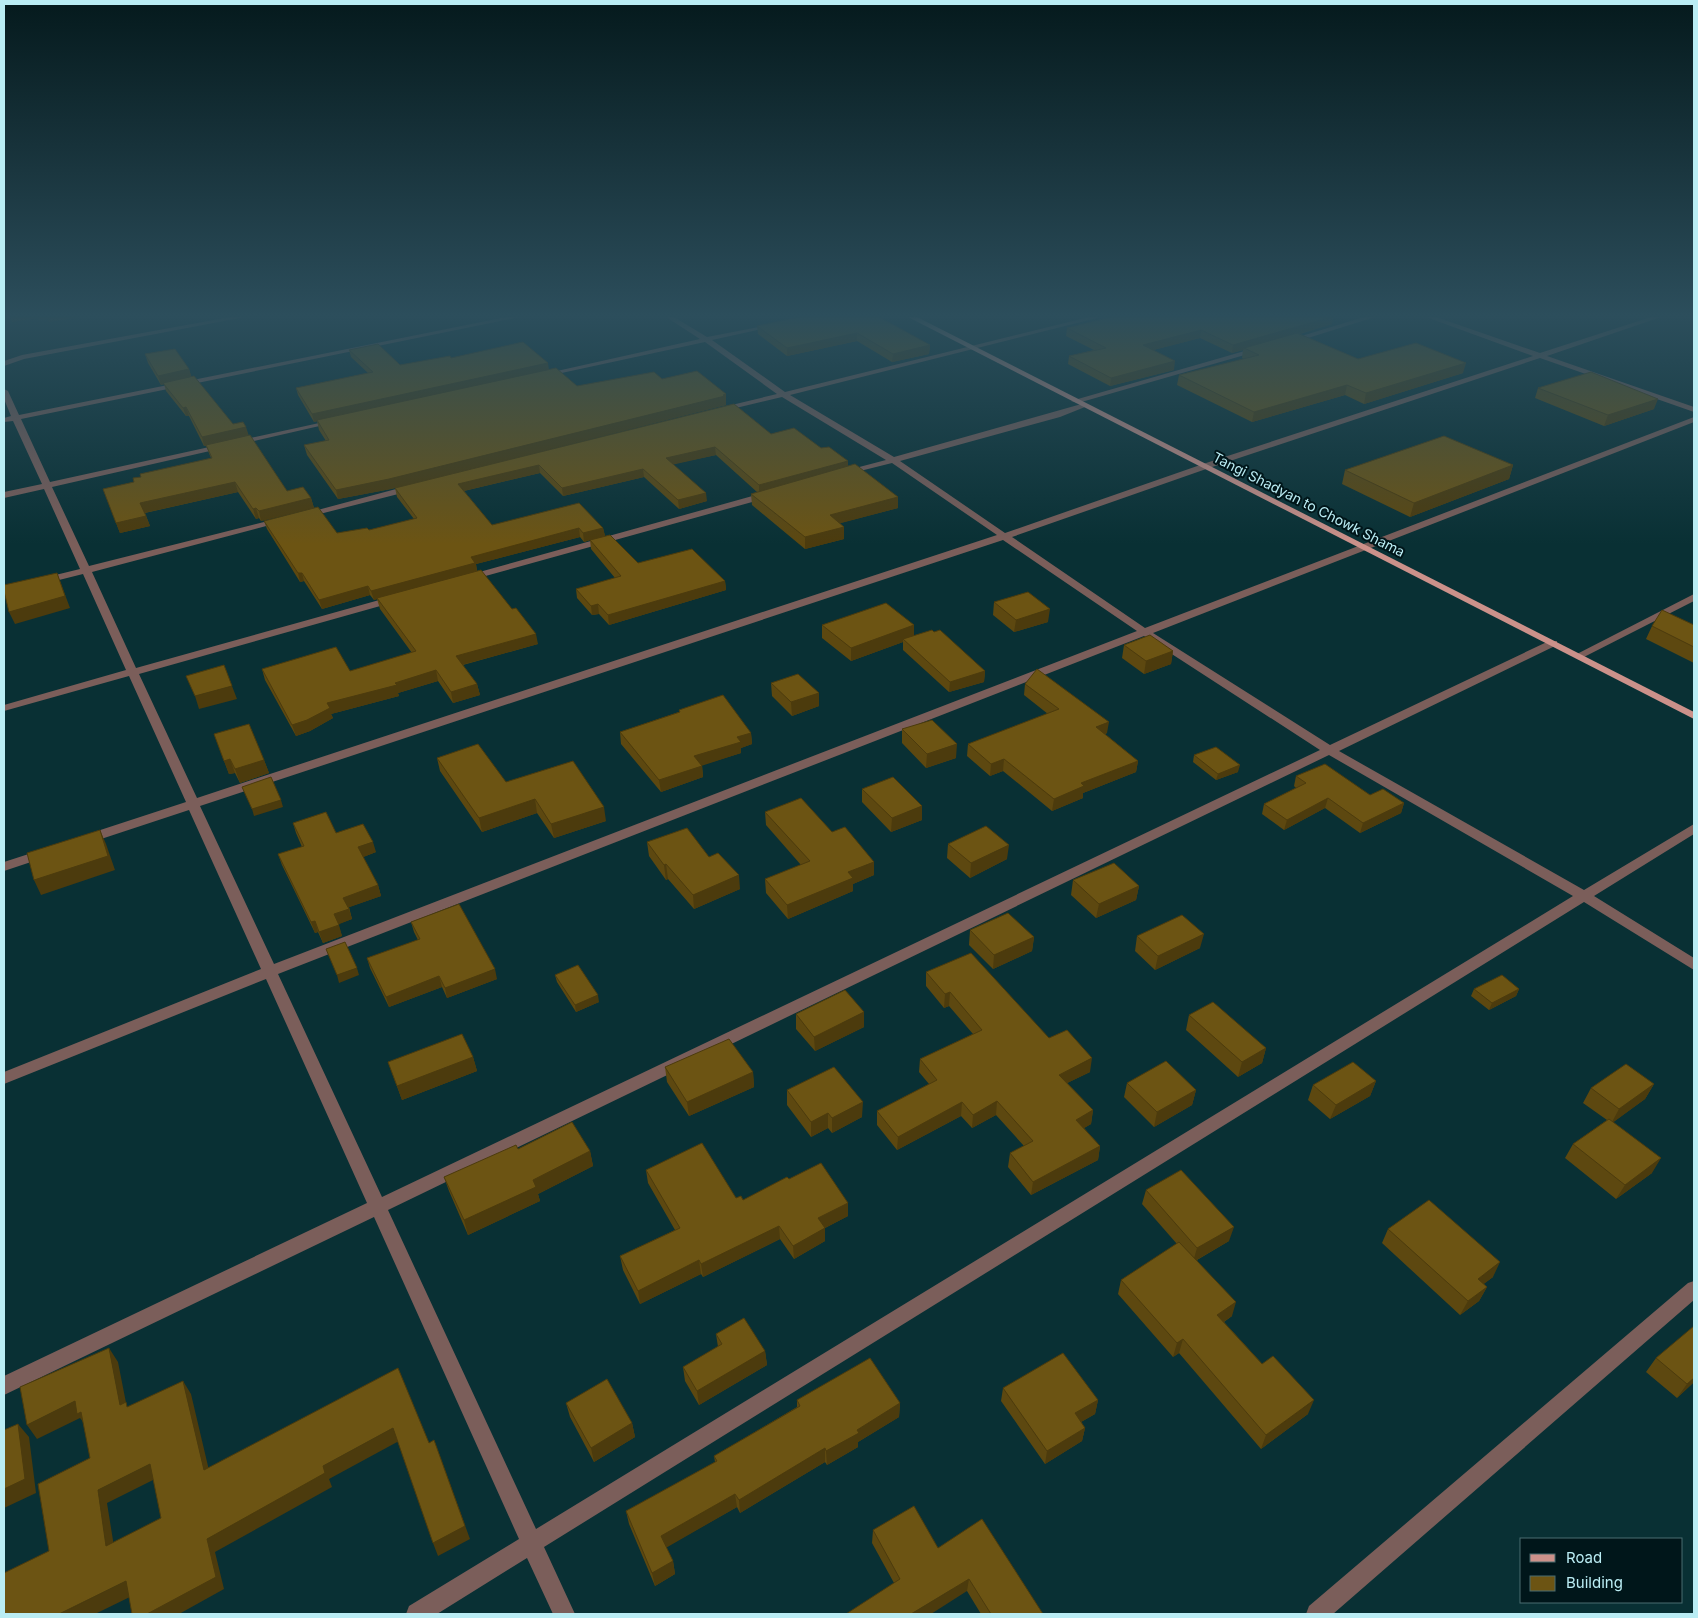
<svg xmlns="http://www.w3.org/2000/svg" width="1698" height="1618" font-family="Inter,sans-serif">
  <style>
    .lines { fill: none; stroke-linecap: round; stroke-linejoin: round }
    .street { fill: #7b5e5a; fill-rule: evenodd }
    .primary { fill: #cc918a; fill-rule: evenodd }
    .wall { fill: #5d4810 }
    .shaded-wall { fill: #4c3b0d }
    .building { fill: #6c5413; stroke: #4c3b0d; fill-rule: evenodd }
    .labels { text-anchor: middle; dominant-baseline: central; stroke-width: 4; stroke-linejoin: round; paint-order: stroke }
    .far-street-label { font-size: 14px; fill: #baedf4; stroke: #00161a }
  </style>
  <rect width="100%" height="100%" fill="#093034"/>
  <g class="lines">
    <!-- street -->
    <path class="street" d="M230,317H245L24,359L4,366V361L22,355Z
      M506,317H520L21,419L50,482L333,420L337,422L52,487L89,566L280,518L285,521L92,572L136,668L390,597H398L399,599L398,601L139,674L197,798L997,535L892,463L844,475V471L886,460L782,397L719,412V408L777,394L705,342L543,377L539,375L700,339L666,317H674L707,337L775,324V326L712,340L785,392L1089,317H1101L790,395L894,457L1085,403V407L1060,417L900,461L1005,533L1203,464L1533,356L1426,317H1436L1540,353L1651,317H1661L1547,356L1694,407V412L1540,358L1209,468L1012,537L1145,628L1694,417V422L1153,633L1330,745L1549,641H1557V645L1339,751L1584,890L1694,824V834L1594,896L1694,958V970L1584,902L544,1547L575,1614H553L527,1558L437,1614H406L409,1606L519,1539L374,1217L4,1395V1376L367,1203L266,979L4,1084V1072L261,969L189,810L92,842H82L81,839L82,836L186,802L129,676L4,711V705L126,670L83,574L43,584L38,581L39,579L80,569L44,489L4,498V492L42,484L13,421L4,422V418L11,416L4,399V389L8,391L19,415ZM1003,540L1137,631L274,964L200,806ZM1144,636L1320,750L382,1197L278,974ZM1329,755L1573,896L536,1529L388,1210Z
      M1364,317H1375L1292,343L1285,341Z
      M1255,348L1262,350L1078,403L1071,401Z
      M411,485L415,488L414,490L304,518L299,515Z
      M767,492L770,493V497L471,580H465L463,578L465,576Z
      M1694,594V601L1582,658L1578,659L1573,656Z
      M44,849L50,853L49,856L4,871V862Z
      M1694,1281V1300L1333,1614H1306L1309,1606L1688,1283Z"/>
    <!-- primary -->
    <path class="primary" d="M908,317H917L1694,712V719Z"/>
  </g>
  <!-- wall -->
  <path class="wall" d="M800,317L930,345L929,354L892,362L857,341L787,356L758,334L757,326Z
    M1111,317H1333L1332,324L1300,334L1358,359L1463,373L1364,404L1345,395L1252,422L1177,385L1179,375L1244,359L1242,358L1243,350L1232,353L1200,338L1153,350L1174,370L1110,386L1068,364L1069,356L1094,350L1066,336L1067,328Z
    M349,350L400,365L451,358L549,369L577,386L662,379L726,394V405L391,489L338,499L307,455L304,445L326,441L319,430L317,421L314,422L298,395L296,388L368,373L351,357Z
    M145,354L189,369L191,377L233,424L248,436L287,491L311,498L314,508L261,521L259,518L256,519L238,492L145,513L150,526L120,533L103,489L134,482L141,477L211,458L206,446H204L189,416H186L166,391L164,384L161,385L148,363Z
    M1538,388L1654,409L1604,426L1535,398Z
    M734,404L771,434L821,448L848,466L898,497V508L840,523L844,539L805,549L752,505L751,494L757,492L716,455L673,464L707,501L679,509L644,477L563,496L540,473L464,491L492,525L603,528L605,536L638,563L725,581L726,590L609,625L599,614L592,615L577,598L576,589L615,578L591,549L590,540L584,542L580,537L476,564L477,571L538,644L463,665L477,684L480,695L453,703L438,681L398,693L399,696L331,714L333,718L310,731L296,736L265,680L262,669L350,671L412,653L380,609L377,599L374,600L370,595L322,609L304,581L300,582L267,529L264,521L337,533L369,530L414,519L397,497L395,488Z
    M1513,465L1509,479L1410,517L1342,484L1345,470Z
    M994,602L1048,622L1014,632L993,615Z
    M822,625H914V636L985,671L984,682L949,692L903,650V642L851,661L822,638Z
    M1694,625V663L1646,639L1652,626Z
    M1124,645L1173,651L1171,664L1144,674L1122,658Z
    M771,683L819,693V706L792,716L772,696Z
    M1025,684L1107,733L1105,734L1138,761L1136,772L1083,793V798L1052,811L1003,771L990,776L967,756L968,744L1048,714L1024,695Z
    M679,710L751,733L752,744L741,748V753L702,765L703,777L661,792L621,744L620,732L679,712Z
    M902,729L956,758L926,768L902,743Z
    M214,734L264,760L269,773L240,783L235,773L229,774Z
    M1194,755L1238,772L1216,780L1193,762Z
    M437,758L506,782L606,821L554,838L537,813L482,832L440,771Z
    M1296,776L1370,795L1404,803L1401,813L1360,833L1325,808L1284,830L1262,814L1264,804L1296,788L1294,786Z
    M862,789L922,820L891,832L862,802Z
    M765,812L832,832L874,875L853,884V891L788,919L766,893L765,879L801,865L766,825Z
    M293,823L336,833L376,852L363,857L378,885L381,896L349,907L352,919L338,924L342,936L323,943L318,932L315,933L282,865L278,854L302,847L296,833Z
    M647,842L709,857L740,889L694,909L668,879L666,880L649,856Z
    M948,844L1007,859L970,878L947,858Z
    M1073,880L1139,886L1136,900L1096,918L1071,895Z
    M411,922L497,979L447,998L442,987L389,1007L370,968L367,958L418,940L414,932Z
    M970,930L1034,937L1032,951L993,969L969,945Z
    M1137,936L1200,948L1155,970L1135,951Z
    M926,972L1049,1038L1090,1072L1067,1083L1093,1110L1091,1124L1084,1128L1100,1146L1098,1160L1031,1195L1008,1167L1010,1153L1024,1146L996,1115L972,1128L961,1116L897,1150L877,1125V1111L929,1084L919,1072L920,1059L973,1034L949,1006L944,1008L926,986Z
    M555,975L599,1002L576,1012L557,982Z
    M1474,989H1519L1516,996L1489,1010L1471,996Z
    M796,1014L864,1027L815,1051L796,1029Z
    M1189,1015L1266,1048L1262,1063L1238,1077L1186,1030Z
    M473,1057L477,1071L402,1100L388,1062Z
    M665,1067L753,1072L754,1087L689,1116L667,1082Z
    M1376,1081L1370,1096L1330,1119L1308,1100L1313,1085Z
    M1127,1083L1196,1090L1192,1105L1154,1127L1124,1097Z
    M1654,1084L1645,1099L1613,1122L1652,1173L1616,1199L1565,1158L1573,1144L1607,1120L1583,1103L1591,1088Z
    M787,1090L862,1117L832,1133L828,1128L811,1137L787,1105Z
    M518,1149L590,1151L593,1166L538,1194L540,1201L468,1235L449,1191L444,1177Z
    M646,1170L743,1200L789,1179L848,1203V1216L825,1228V1241L794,1259L780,1239L703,1277L701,1274L640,1304L623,1270L620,1256L675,1230L648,1183Z
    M1146,1190L1229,1241L1197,1260L1232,1316L1224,1322L1308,1414L1261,1449L1179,1353L1173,1357L1118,1294L1121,1280L1177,1244L1142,1204Z
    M1388,1229L1493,1277L1483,1284L1487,1287L1479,1301L1460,1315L1382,1243Z
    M716,1334L765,1351L767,1365L699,1405L685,1381L683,1367L718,1347Z
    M1656,1358L1694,1382L1677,1398L1646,1372Z
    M1003,1388L1098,1400L1095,1414L1081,1422L1085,1428L1082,1441L1045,1464L1001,1401Z
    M797,1400L900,1403L899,1417L858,1442V1447L827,1465L825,1462L740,1513L737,1507L666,1547L673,1561L675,1574L655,1586L629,1524L626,1511L715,1462L714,1456L797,1407Z
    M566,1403L632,1423L635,1437L594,1462L570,1417Z
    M873,1530L938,1548L1043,1614H981L967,1591L894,1583L872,1543Z"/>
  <!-- shaded-wall -->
  <path class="shaded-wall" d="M11,317H80L49,322L48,319L39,320L38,318L12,322Z
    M1331,317H1333L1332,324L1246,349L1244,348L1243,350L1232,353L1233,345Z
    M1201,330L1200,338L1142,353L1143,345Z
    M857,333V341L787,356V348Z
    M930,345L929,354L892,362L893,354Z
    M1175,361L1174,370L1110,386L1111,378Z
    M548,363L549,370L314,422L312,414Z
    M1466,363L1463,373L1364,404L1366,393Z
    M189,369L192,378L161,385L158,376Z
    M1347,385L1345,395L1252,422L1254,412Z
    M726,394V405L391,489L338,499L336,490Z
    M1658,399L1654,409L1604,426L1608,415Z
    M186,407L189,416H186L183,408Z
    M246,427L249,436L204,446L202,437Z
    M715,447L716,455L667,466L666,458Z
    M848,461V469L759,493V485Z
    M539,465L540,473L459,492L458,484Z
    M1513,465L1509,479L1410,517L1414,503Z
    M643,469L644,477L563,496L562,488Z
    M235,482L238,492L144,513L140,503Z
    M706,493L707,501L679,509L678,500Z
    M898,497V508L830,526V515Z
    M311,498L314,508L261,521L259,511Z
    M256,508L259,518L256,519L253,509Z
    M146,516L150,526L120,533L116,523Z
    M844,527V539L805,549V537Z
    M579,528L580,537L476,564L477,572L374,600L371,591L471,557Z
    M603,528L605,536L584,542L583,533Z
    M57,573L70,608L15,624L9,612Z
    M298,573H302L304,581L300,582Z
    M725,581L726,590L609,625L608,615Z
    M368,586L370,595L322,609L319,600Z
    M598,604L599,614L592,615L591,606Z
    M1050,609L1048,622L1014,632L1016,620Z
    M914,625V638L903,639V642L851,661V648Z
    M536,634L538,644L458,666L456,656Z
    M1173,651L1171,664L1144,674L1146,661Z
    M436,670L438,681L398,693L399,696L331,714L333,718L310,731L296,736L292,725L327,703Z
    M985,671L984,682L949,692L950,682Z
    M477,684L480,695L453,703L451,692Z
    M232,686L237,699L199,709L195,696Z
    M819,693V706L792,716L791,702Z
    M1109,722L1107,733L1094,738L1096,727Z
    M751,733L752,744L741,748V753L695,768L694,756L737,737Z
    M957,744L956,758L926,768L927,754Z
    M230,759L235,773L229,774L224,761Z
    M1004,759L1003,771L990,776L991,764Z
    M264,760L269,773L240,783L235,769Z
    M1138,761L1136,772L1083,793V798L1052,811L1054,799L1081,783Z
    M1240,765L1238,772L1216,780L1218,774Z
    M702,766L703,777L661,792L659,780Z
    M1328,798L1325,808L1284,830L1287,820Z
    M535,799L537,813L482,832L479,818Z
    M281,800L283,807L254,816L252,809Z
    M1404,803L1401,813L1360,833L1363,823Z
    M922,806V820L891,832L892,818Z
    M604,807L606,821L554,838L551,824Z
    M100,830L106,844L115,870L41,895L34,880Z
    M373,842L376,852L361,858L358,847Z
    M1009,845L1007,859L970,878L971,863Z
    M874,862V875L853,884V891L788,919L787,905L848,872Z
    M666,864L668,879L666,880L664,865Z
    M739,875L740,889L694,909L693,895Z
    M378,885L381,896L347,908L343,898Z
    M1139,886L1136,900L1096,918L1099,904Z
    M349,909L352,919L337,925L334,914Z
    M315,921L318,932L315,933L311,922Z
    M339,925L342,936L323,943L319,932Z
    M1204,934L1200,948L1155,970L1158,956Z
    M1034,937L1032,951L993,969L994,955Z
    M357,968L359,975L339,983L337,975Z
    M495,969L497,979L447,998L445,988Z
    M439,976L442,987L389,1007L386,997Z
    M1519,989L1516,996L1489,1010L1492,1003Z
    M950,992L949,1006L944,1008L945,994Z
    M598,995L599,1002L576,1012L575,1005Z
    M864,1012V1027L815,1051L814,1037Z
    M1266,1048L1262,1063L1238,1077L1242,1062Z
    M473,1057L477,1071L402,1100L397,1086Z
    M1092,1058L1090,1072L1057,1088L1059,1075Z
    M753,1072L754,1087L689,1116L687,1102Z
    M1376,1081L1370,1096L1330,1119L1336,1105Z
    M1654,1084L1645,1099L1611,1124L1619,1109Z
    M1196,1090L1192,1105L1154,1127L1157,1112Z
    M997,1101L996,1115L972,1128L973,1115Z
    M863,1102L862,1117L832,1133V1118Z
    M962,1102L961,1116L897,1150L898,1137Z
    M1093,1110L1091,1124L1074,1134L1076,1120Z
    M828,1113V1128L811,1137V1122Z
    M1100,1146L1098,1160L1031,1195L1033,1182Z
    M590,1151L593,1166L538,1194L540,1201L468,1235L464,1220L533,1180Z
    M1661,1158L1652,1173L1616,1199L1625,1185Z
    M848,1203V1216L825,1228V1241L794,1259L793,1246L818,1218Z
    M779,1226L780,1239L703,1277L701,1264Z
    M1234,1227L1229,1241L1193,1262L1197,1248Z
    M699,1260L701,1274L640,1304L638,1291Z
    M1500,1262L1493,1277L1471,1294L1478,1279Z
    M1487,1287L1479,1301L1460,1315L1468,1301Z
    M1236,1302L1232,1316L1213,1329L1217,1315Z
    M1183,1339L1179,1353L1173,1357L1177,1343Z
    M109,1348L118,1362L129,1418L120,1405Z
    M765,1351L767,1365L699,1405L697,1391Z
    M1694,1378V1382L1677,1398L1687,1384Z
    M183,1381L191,1394L212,1483L204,1470Z
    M1098,1400L1095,1414L1072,1427L1075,1413Z
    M1314,1400L1308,1414L1261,1449L1266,1435Z
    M75,1401L85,1415L87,1427L80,1418L37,1439L27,1425Z
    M900,1403L899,1417L858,1442V1447L827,1465L826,1451L857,1430Z
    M632,1423L635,1437L594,1462L591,1448Z
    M18,1424L29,1437L36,1493L4,1508V1489Z
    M393,1428L399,1441L329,1479L332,1487L215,1552L224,1589L179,1614H147L207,1539L323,1466Z
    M1085,1428L1082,1441L1045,1464L1047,1451Z
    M434,1440L470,1539L438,1556L433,1543Z
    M825,1448V1462L740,1513L739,1500Z
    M150,1464L159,1477L107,1503L116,1559L106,1546L98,1490Z
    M735,1494L737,1507L664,1549L661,1536Z
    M673,1561L675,1574L655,1586L652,1573Z
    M969,1579L967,1591L931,1614H911Z
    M126,1581L136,1594L95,1614H59Z"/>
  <!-- building -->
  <path class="building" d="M800,317H879L930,345L893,354L857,333L787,348L757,326Z
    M1111,317H1331L1233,345L1201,330L1143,345L1175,361L1111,378L1069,356L1106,348L1067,328Z
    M1297,333L1358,359L1416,343L1466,363L1366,393L1347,385L1254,412L1179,375L1259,355L1244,348Z
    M523,342L548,363L312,414L296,388L373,372L349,350L378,344L400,365L450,356L451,358Z
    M175,349L189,369L158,376L145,354Z
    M556,368L577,386L654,372L662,379L697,371L726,394L723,395L725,396L389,479L336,490L304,445L329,440L317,420Z
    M1591,372L1658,399L1608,415L1538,388Z
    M194,376L233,424L243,422L246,427L202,437L186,407L183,408L163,383Z
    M734,404L771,434L794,428L821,448L829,447L848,461L759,485L715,447L666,458L706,493L678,500L643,469L562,488L539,465L458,484L492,525L579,503L603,528L583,533L579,528L471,557L475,563L371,591L368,586L319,600L302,573H298L264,521L318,507L337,533L367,528L369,530L417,518L395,488Z
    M250,435L287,491L303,487L311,498L259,511L256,508L253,509L235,482L140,503L146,516L116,523L103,489L134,482L133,478L141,477L140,474L212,458L206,445Z
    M1444,436L1513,465L1414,503L1345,470Z
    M855,464L898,497L830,515L844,527L805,537L751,494Z
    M610,535L638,563L692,549L725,581L608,615L598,604L591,606L576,589L621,576L590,540Z
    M481,570L512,609L516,608L536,634L456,656L477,684L451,692L436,670L395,683L397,685L327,703L330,708L307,720L292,725L262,669L336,647L350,671L416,651L377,598Z
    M57,573L65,596L9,612L4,591V585Z
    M1028,592L1050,609L1016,620L994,602Z
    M886,603L914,625L851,648L822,625Z
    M1662,610L1694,625V647L1652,626Z
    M932,630L934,632L940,630L985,671L950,682L903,639Z
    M1150,635L1173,651L1146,661L1124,645Z
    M224,665L232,686L195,696L186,676Z
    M1037,669L1109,722L1096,727L1138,761L1081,783L1084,786L1054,799L1004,759L991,764L968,744L1059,709L1025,684Z
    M798,674L819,693L791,702L771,683Z
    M723,695L751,733L737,737L741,742L694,756L702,766L659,780L620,732L680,712L679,710Z
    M932,720L957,744L927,754L902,729Z
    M249,724L264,760L235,769L230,759L224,761L214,734Z
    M478,744L506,782L573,761L604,807L551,824L535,799L479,818L437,758Z
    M1216,747L1240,765L1218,774L1194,755Z
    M1325,764L1370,795L1383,789L1404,803L1363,823L1328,798L1287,820L1264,804L1306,783L1296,776Z
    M271,777L281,800L252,809L242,787Z
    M893,777L922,806L892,818L862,789Z
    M801,798L832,832L845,827L874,862L848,872L853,878L787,905L765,879L810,861L765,812Z
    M326,812L336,833L363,824L373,842L358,847L378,885L343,898L349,909L334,914L339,925L319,932L315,921L311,922L278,854L304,846L293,823Z
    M986,826L1009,845L971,863L948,844Z
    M687,828L709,857L718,853L739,875L693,895L666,864L664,865L647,842Z
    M100,830L108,856L34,880L27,853Z
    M1114,863L1139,886L1099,904L1073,880Z
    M459,904L495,969L445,988L439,976L386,997L367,958L420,939L411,922Z
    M1008,913L1034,937L994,955L970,930Z
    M1182,915L1204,934L1158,956L1137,936Z
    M345,942L357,968L337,975L326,949Z
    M971,953L1049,1038L1067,1030L1092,1058L1059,1075L1093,1110L1076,1120L1100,1146L1033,1182L1010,1153L1033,1141L997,1101L973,1115L962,1102L898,1137L877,1111L937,1080L920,1059L982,1030L950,992L945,994L926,972Z
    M578,965L598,995L575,1005L555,975Z
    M1502,975L1519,989L1492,1003L1474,989Z
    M845,990L864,1012L814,1037L796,1014Z
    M1213,1002L1266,1048L1242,1062L1189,1015Z
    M462,1034L473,1057L397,1086L388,1062Z
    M729,1039L753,1072L687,1102L665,1067Z
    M1166,1061L1196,1090L1157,1112L1127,1083Z
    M1353,1062L1376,1081L1336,1105L1313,1085Z
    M1626,1064L1654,1084L1619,1109L1591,1088Z
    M834,1067L863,1102L832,1118L828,1113L811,1122L787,1090Z
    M1609,1119L1661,1158L1625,1185L1573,1144Z
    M572,1122L590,1151L533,1180L536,1187L464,1220L444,1177L516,1145L518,1149Z
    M702,1143L736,1198L741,1196L743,1200L787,1177L789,1179L821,1163L848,1203L818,1218L825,1228L793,1246L779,1226L701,1264L699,1260L638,1291L620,1256L680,1228L646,1170Z
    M1181,1170L1234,1227L1197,1248L1146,1190Z
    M1429,1200L1500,1262L1478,1279L1487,1287L1468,1301L1388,1229Z
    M1179,1242L1236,1302L1217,1315L1262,1364L1273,1356L1314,1400L1266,1435L1183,1339L1177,1343L1121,1280Z
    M744,1318L765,1351L697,1391L683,1367L722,1344L716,1334Z
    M1694,1326V1378L1687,1384L1656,1358Z
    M109,1348L120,1405L126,1402L127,1407L183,1381L204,1470L398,1368L429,1443L434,1440L465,1526L433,1543L393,1428L323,1466L325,1473L207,1539L216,1577L147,1614H132L126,1581L59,1614H4V1573L49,1551L38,1484L90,1458L81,1412L77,1414L75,1401L27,1425L20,1387ZM150,1464L161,1518L106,1546L98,1490Z
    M1063,1353L1098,1400L1075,1413L1085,1428L1047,1451L1003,1388Z
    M870,1358L900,1403L857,1430L859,1433L826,1451L825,1448L739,1500L735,1494L661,1536L673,1561L652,1573L626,1511L717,1461L714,1456L800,1406L797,1400Z
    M607,1379L632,1423L591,1448L566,1403Z
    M18,1424L25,1479L4,1489V1430Z
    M914,1506L938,1548L982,1519L1043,1614H991L969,1579L911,1614H846L900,1579L873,1530Z"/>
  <!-- sky -->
  <linearGradient id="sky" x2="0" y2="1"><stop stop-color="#051a1d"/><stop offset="0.58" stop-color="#2c4e5c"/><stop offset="1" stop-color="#2c4e5c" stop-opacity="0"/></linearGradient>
  <rect width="1698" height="544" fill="url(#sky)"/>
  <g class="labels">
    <!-- far-street labels -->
    <g class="far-street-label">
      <text transform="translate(1309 504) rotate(27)">Tangi Shadyan to Chowk Shama</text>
    </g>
  </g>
  <!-- border -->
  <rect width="1698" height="1618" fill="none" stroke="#baedf4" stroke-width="10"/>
  <!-- legend -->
  <rect x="1520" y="1538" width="162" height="65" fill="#00161a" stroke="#4a6c71"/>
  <rect x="1530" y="1554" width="25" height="8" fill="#cc918a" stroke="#4a6c71"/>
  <text x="1566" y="1563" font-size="15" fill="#baedf4">Road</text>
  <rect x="1530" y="1576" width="25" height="15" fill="#6c5413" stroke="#4a6c71"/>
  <text x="1566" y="1588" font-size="15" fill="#baedf4">Building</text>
</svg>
